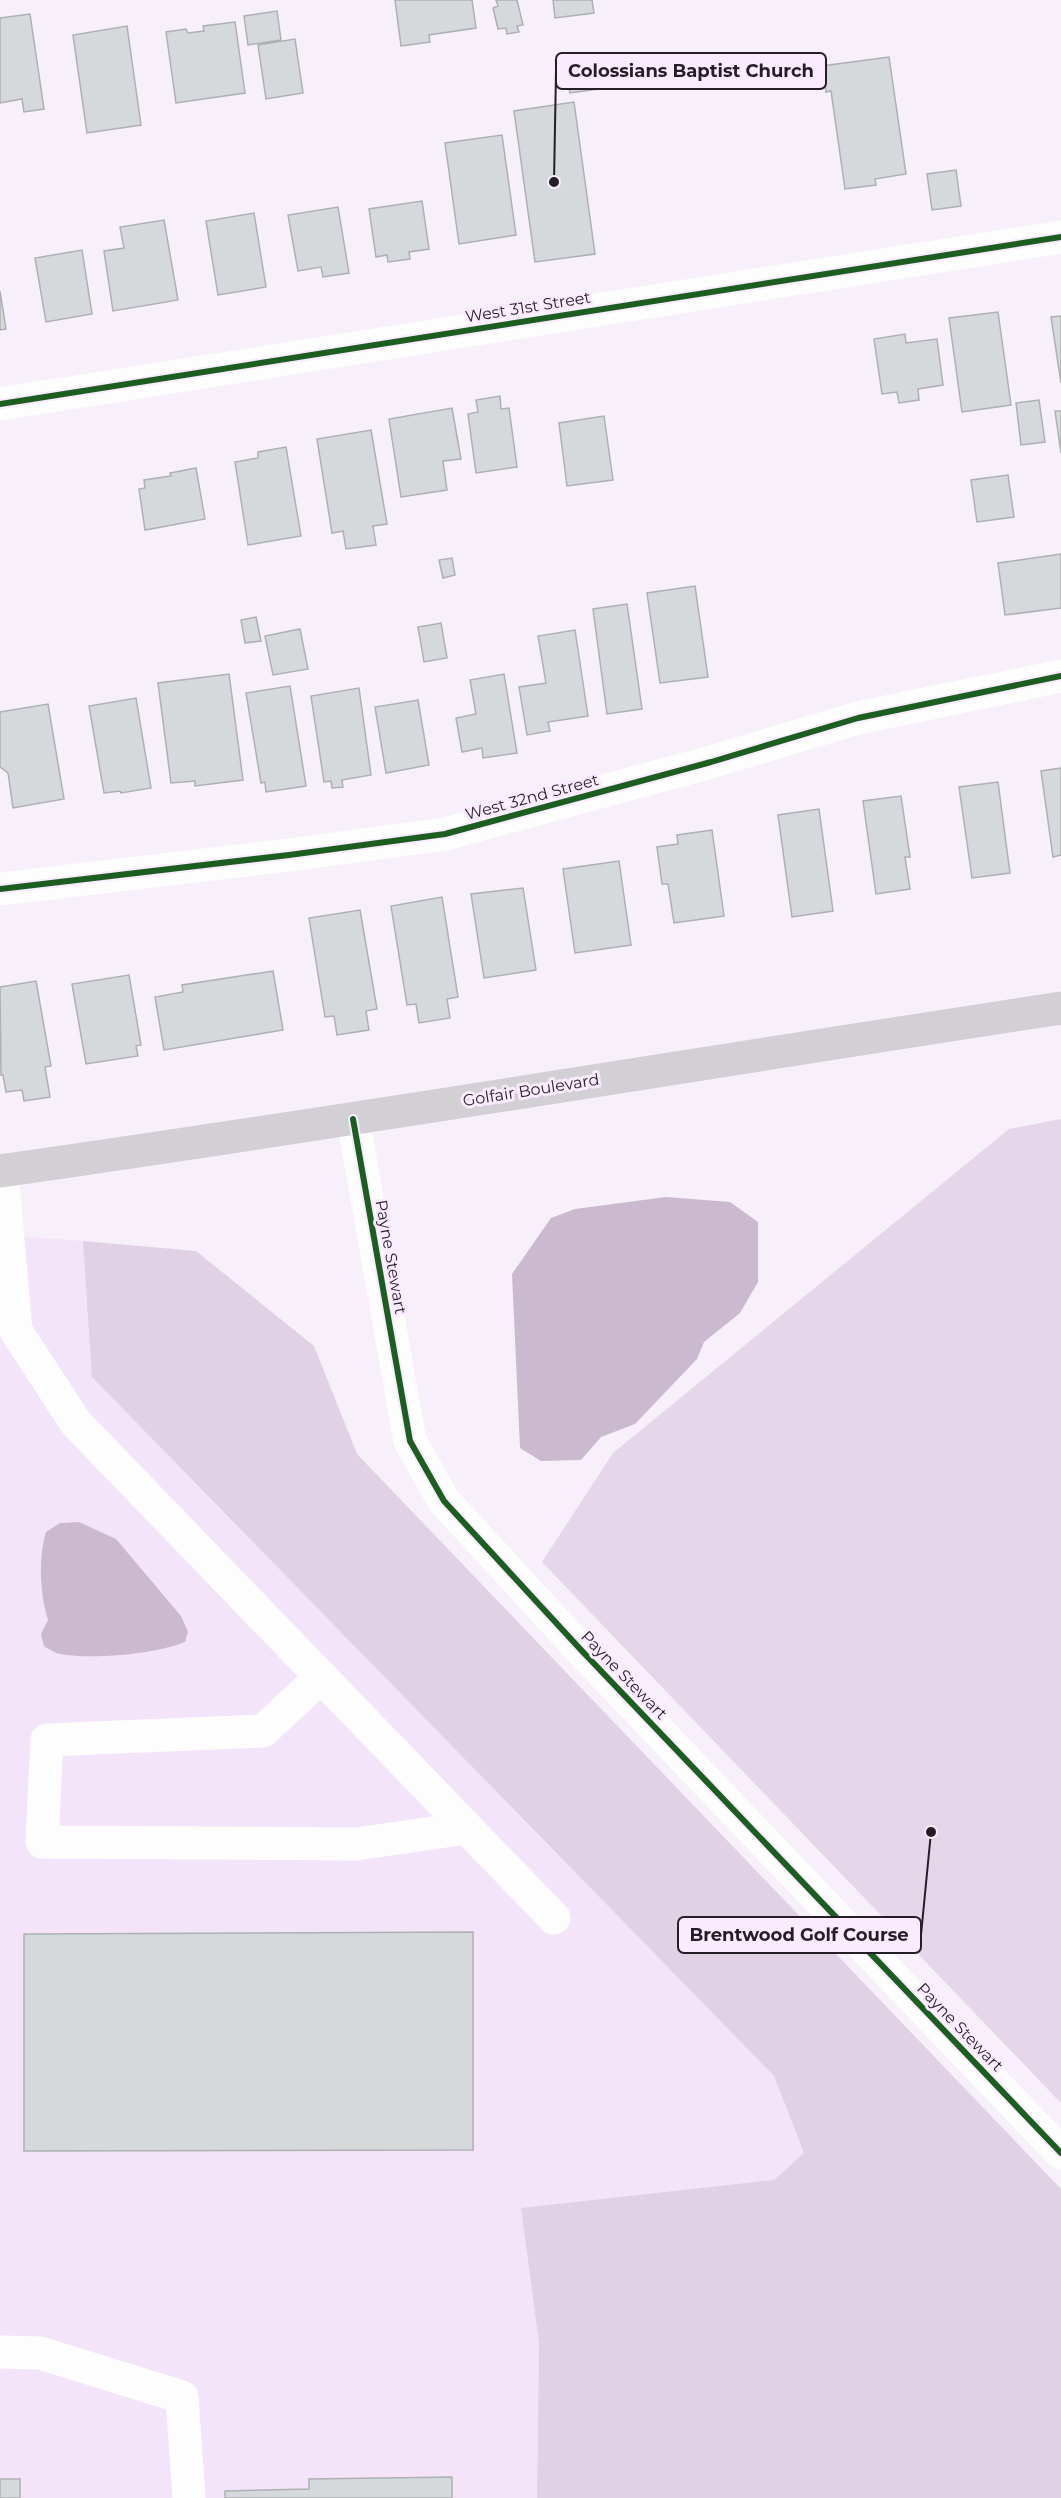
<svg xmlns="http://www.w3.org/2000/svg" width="1061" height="2498" font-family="Montserrat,sans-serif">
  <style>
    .built { fill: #f4e4f9 }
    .green { fill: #e5d6ea }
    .forest { fill: #e0d1e5 }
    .water { fill: #cab9cf }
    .building { fill: #d5d9db; stroke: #aeb0b3; stroke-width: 1.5 }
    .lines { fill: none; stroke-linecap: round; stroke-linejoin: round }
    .minor { stroke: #fefdfe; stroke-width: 33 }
    .major { stroke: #d3d0d5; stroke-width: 33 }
    .cycleway-casing { stroke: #faebfe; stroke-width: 10 }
    .cycleway { stroke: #1b5e20; stroke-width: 6 }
    .labels { text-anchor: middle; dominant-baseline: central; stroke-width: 6; stroke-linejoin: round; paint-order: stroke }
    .street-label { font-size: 16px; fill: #251e27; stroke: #faebfe }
    .leader { fill: none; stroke: #251e27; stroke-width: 2 }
    .callout-dot { fill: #251e27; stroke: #faebfe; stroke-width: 2 }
    .callout { fill: #faebfe; stroke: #251e27; stroke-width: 2 }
    .callout-label { font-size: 18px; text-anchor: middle; font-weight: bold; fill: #251e27 }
  </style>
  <rect width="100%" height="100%" fill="#f7effa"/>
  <!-- built -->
  <path class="built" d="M0,1235L83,1241L93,1377L774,2076L804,2153L774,2180L521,2208L539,2343L537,2498H0Z"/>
  <!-- green -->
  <path class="green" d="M1061,1119V2103L542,1562L613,1453L1009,1129Z"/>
  <!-- forest -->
  <path class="forest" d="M83,1241L196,1251L314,1346L357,1454L1061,2189V2498H537L539,2343L521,2208L774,2180L804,2153L774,2076L92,1377Z"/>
  <!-- water -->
  <path class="water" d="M666,1197L730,1202L758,1222V1282L740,1313L704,1342L697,1359L635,1424L601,1437L581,1460L541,1461L520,1448L512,1274L551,1218L575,1209Z
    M79,1522L116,1539L181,1616L188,1632L185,1642C155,1654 93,1660 60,1654C55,1653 49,1649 44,1646L41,1634L48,1620C40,1594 38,1558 46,1532L60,1523Z"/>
  <!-- building -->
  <path class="building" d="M395,0H472L476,28L429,35L430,42L401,46Z
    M496,0H517L523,25L517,26L519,32L507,34L506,28L498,29L493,8L498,6Z
    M553,0H592L594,13L555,18Z
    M277,11L281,40L248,45L244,16Z
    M30,14L44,109L24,112L22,99L0,103V18Z
    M235,22L245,93L176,103L166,32L186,29L188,33L204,31L203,26Z
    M127,26L141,125L87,133L73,35Z
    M295,39L303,93L266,99L258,45Z
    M889,57L906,174L875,179L876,185L845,189L831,91L826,92L822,66Z
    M595,73L598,89L570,93L567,78Z
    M574,102L595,254L535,262L514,111Z
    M502,135L516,235L459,244L445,143Z
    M956,170L961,206L932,210L927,174Z
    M422,201L429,249L409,252L410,259L388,262L387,255L376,257L369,209Z
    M338,207L349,273L323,277L321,267L298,271L288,215Z
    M254,213L266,287L218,295L206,221Z
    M164,220L178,300L113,311L104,251L124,248L120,227Z
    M82,250L92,314L46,322L35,258Z
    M0,291L6,329L0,330Z
    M998,312L1011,405L962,412L949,318Z
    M1061,316V383L1051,317Z
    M905,334L906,343L937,339L943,385L918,389L919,400L899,403L897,392L882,394L874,339Z
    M500,396L501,409L509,408L517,467L476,473L468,414L478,412L476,400Z
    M1039,400L1045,442L1021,445L1016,403Z
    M452,408L461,459L443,461L447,490L401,497L389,419Z
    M1055,411H1061V453Z
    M604,416L613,480L567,486L559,423Z
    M371,430L387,524L373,526L376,545L346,549L343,531L332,533L317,439Z
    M286,447L301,536L248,545L235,462L258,458V452Z
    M196,468L205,519L145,530L139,489L145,488L144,480L171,476L170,473Z
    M1008,475L1014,517L977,522L971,480Z
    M1061,554V608L1005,615L998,563Z
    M452,558L455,575L443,578L439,560Z
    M695,586L708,677L660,683L647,593Z
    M627,604L642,709L607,714L593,609Z
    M256,617L261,641L245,643L241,620Z
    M441,623L447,658L424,662L418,627Z
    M300,629L308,669L273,675L265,636Z
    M575,630L588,716L548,722L550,731L527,735L519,687L546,683L538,636Z
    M229,674L243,780L195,786V781L171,783L158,683Z
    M504,674L517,753L483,758L482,748L462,752L456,718L476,714L470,680Z
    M290,686L306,786L266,792L265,782L261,783L246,693Z
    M359,688L371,775L342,780L343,787L332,788L331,781L324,782L311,696Z
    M136,698L151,788L121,793L120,791L104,793L89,706Z
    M418,700L429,765L386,773L375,707Z
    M48,704L64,799L13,808L8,773L0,767V712Z
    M1061,768V855L1053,857L1041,771Z
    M998,782L1010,873L972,878L959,787Z
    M901,796L910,857H905L910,889L876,894L863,801Z
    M819,809L833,911L792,917L778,815Z
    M712,830L724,916L674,923L668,884H662L657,847L678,844L677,835Z
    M619,861L631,945L575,953L563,869Z
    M523,888L536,970L484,978L471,894Z
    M442,897L458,997L447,999L450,1018L419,1023L416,1004L407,1005L391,906Z
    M360,910L377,1009L366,1011L369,1030L337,1035L334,1016L325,1017L309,918Z
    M273,971L283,1030L164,1050L155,997L183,992L182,985Z
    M129,975L141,1045L136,1046L138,1056L86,1064L72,984Z
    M36,981L51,1066L45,1067L50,1097L24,1101L22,1090L6,1092L3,1075H1L0,987Z
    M473,1932V2150L24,2151V1934Z
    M452,2477V2498H225V2491L309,2489V2479Z
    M0,2479H20V2498H0Z"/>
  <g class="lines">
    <!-- minor -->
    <path class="minor" d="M0,404L1061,237
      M0,889L289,855L445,834L711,762L858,718L1061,676
      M353,1119L410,1441L444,1501L582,1651L1061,2153
      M2,1171L16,1331L76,1423L554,1918
      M321,1677L263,1731L47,1740L42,1842L356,1844L467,1828
      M0,2352L40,2353L182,2397L189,2498"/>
    <!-- major -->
    <path class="major" d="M0,1171C354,1121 707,1062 1061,1008"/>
    <!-- cycleway casing -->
    <g class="cycleway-casing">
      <path id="cycleway" d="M0,404L1061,237
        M0,889L289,855L445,834L711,762L858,718L1061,676
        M353,1119L410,1441L444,1501L582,1651L1061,2153"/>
    </g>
    <!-- cycleway -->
    <use href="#cycleway" class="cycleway"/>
  </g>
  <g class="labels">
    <!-- street labels -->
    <g class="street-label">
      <text transform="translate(528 307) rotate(-9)">West 31st Street</text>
      <text transform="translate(532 797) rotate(-15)">West 32nd Street</text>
      <text transform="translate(531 1090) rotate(-9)">Golfair Boulevard</text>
      <text transform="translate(391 1257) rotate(80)">Payne Stewart</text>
      <text transform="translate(624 1675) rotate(46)">Payne Stewart</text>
      <text transform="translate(960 2027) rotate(46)">Payne Stewart</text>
    </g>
  </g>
  <!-- callouts -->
  <path class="leader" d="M554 182L556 71M931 1832L921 1935"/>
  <g class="callout-dot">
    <circle cx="554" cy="182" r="6"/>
    <circle cx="931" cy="1832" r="6"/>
  </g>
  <g class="callout">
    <rect x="556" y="53" width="270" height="36" rx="6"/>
    <rect x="678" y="1917" width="243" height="36" rx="6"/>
  </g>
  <g class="callout-label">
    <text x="691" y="77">Colossians Baptist Church</text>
    <text x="799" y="1941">Brentwood Golf Course</text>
  </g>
</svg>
